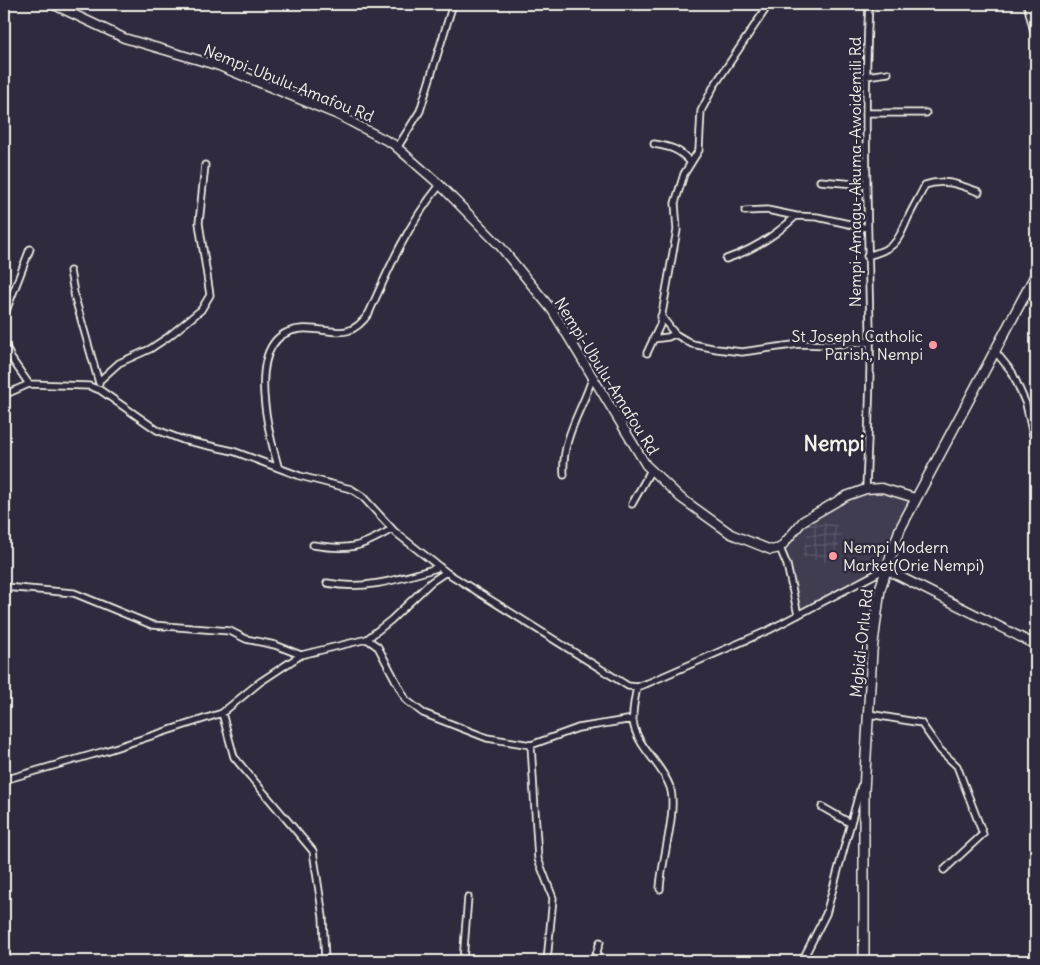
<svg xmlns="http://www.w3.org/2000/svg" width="1040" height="965" font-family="Delius,sans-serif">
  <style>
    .built { fill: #3f3c51 }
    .industrial { fill: url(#industrial-grid) }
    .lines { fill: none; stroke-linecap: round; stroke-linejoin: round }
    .minor-casing { stroke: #f4f1e8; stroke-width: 9 }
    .tertiary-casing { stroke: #f4f1e8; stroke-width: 11 }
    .secondary-casing { stroke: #f4f1e8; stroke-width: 12 }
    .minor { stroke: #2f2a3d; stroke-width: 5.5 }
    .tertiary { stroke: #2f2a3d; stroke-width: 8 }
    .secondary { stroke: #2f2a3d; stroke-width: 9 }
    .poi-dot { fill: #ff9aa2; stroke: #2f2a3d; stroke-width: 2 }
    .labels { text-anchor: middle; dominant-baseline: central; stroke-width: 5; stroke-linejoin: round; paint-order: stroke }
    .street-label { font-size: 16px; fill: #f4f1e8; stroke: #2f2a3d }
    .poi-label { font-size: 16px; fill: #f4f1e8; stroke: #2f2a3d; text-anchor: end }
    .district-label { font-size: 21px; font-weight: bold; fill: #f4f1e8; stroke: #2f2a3d }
  </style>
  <defs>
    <pattern id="industrial-grid" width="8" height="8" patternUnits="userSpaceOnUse" patternTransform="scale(1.25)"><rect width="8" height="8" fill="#3f3c51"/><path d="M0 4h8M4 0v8" fill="none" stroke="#5b596a"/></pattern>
  </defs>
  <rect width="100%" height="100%" fill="#2f2a3d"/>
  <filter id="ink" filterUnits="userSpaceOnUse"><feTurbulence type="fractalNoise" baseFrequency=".02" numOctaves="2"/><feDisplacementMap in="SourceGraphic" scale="10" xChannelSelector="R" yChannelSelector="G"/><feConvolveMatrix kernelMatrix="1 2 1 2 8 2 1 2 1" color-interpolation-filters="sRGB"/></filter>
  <g filter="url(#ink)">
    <!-- built -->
    <path class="built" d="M866,489H886L915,498L880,564L864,577L797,611L780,548L806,519Z"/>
    <!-- industrial -->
    <path class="industrial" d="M811,519L843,527L834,564L802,557Z"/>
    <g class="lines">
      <!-- minor casing -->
      <g class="minor-casing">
        <path id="minor" d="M1027,4L1036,40
          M866,76L888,73
          M866,113H926
          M654,144C671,147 680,149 691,163
          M397,148L420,111L453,4
          M820,181L867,185
          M745,211L767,210L796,216
          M867,256C896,248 897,243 908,218C913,207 920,196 925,185C944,178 960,185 979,192
          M726,259C753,250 776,235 796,216L817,217L867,228
          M70,271L75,298L99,383
          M4,316L30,249
          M661,316L675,334L692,344L717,349L742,352L800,344L829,345L870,341
          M653,339L668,337L675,334
          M4,342L11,358
          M994,350L1012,372L1026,404L1036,449
          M647,353L660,325L677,230L675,203L684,174L699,150L701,111L714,86L769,4
          M4,355L11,358L29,384
          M99,381L119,363L150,349L168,337L201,310L210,295L199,223L205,165
          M4,395L29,384L89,386L100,390L157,430L183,440L233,451L300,476L351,489L362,496L395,532L446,572L628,686L637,687L648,683L769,630L885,569
          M278,466C268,431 242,334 301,329C331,327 348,344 369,313C389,268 408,224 440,185
          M564,475C561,438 582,411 593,376
          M866,489C868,436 871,383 870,330C868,221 863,112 869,4
          M632,504L651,470
          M313,545C350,551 361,547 392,529
          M780,548L787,565L798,615
          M327,583C366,591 402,578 440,567
          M4,587L74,593L152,625L230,631L246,639L275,645L301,655
          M367,639L378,647L406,700L423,713L487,738L531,745L578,728L633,719
          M637,687C635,698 632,710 633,721C636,746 662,764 670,787C678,811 661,861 660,889
          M222,713L234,757L313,851L323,917L325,961
          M869,714L921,723L940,750L957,766L983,834L944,870
          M531,745L538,859L553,898L547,961
          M4,780L105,751L222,713L260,682L301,655L367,639L391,620L431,582L446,572
          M822,807L850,823
          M463,961L468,897
          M594,961L600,942
          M802,961L826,914L861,786"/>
      </g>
      <!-- tertiary casing -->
      <g class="tertiary-casing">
        <path id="tertiary" d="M52,4L124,38L219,66L338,115L393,144L440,185L500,246L552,310L646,465L681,498L731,534L771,550L780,548L803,521L846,496L866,489L882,488L915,498
          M885,569L1036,645"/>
      </g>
      <!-- secondary casing -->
      <g class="secondary-casing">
        <path id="secondary" d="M864,961V791L872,651L880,589L900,529L1036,274"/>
      </g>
      <!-- minor -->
      <use href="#minor" class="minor"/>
      <!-- tertiary -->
      <use href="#tertiary" class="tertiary"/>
      <!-- secondary -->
      <use href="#secondary" class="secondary"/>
    </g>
  </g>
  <!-- markers -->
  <g class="poi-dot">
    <circle cx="933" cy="345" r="5"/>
    <circle cx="833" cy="556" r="5"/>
  </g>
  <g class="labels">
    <!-- street labels -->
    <g class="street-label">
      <text transform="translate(289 83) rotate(22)">Nempi-Ubulu-Amafou Rd</text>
      <text transform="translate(855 172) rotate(-90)">Nempi-Amagu-Akuma-Awoidemili Rd</text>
      <text transform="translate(607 376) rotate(58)">Nempi-Ubulu-Amafou Rd</text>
      <text transform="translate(861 643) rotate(-84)">Mgbidi-Orlu Rd</text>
    </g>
    <!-- poi labels -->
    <g class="poi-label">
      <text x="923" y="336">St Joseph Catholic<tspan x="923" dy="18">Parish, Nempi</tspan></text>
      <text x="843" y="547" text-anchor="start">Nempi Modern<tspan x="843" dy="18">Market(Orie Nempi)</tspan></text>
    </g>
    <!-- district labels -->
    <g class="district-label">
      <text x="834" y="443">Nempi</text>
    </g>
  </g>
  <!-- margin -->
  <rect width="1040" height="965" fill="none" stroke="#2f2a3d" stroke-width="20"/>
  <rect x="10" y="10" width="1020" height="945" fill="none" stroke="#f4f1e8" stroke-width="2" filter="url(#ink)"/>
</svg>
